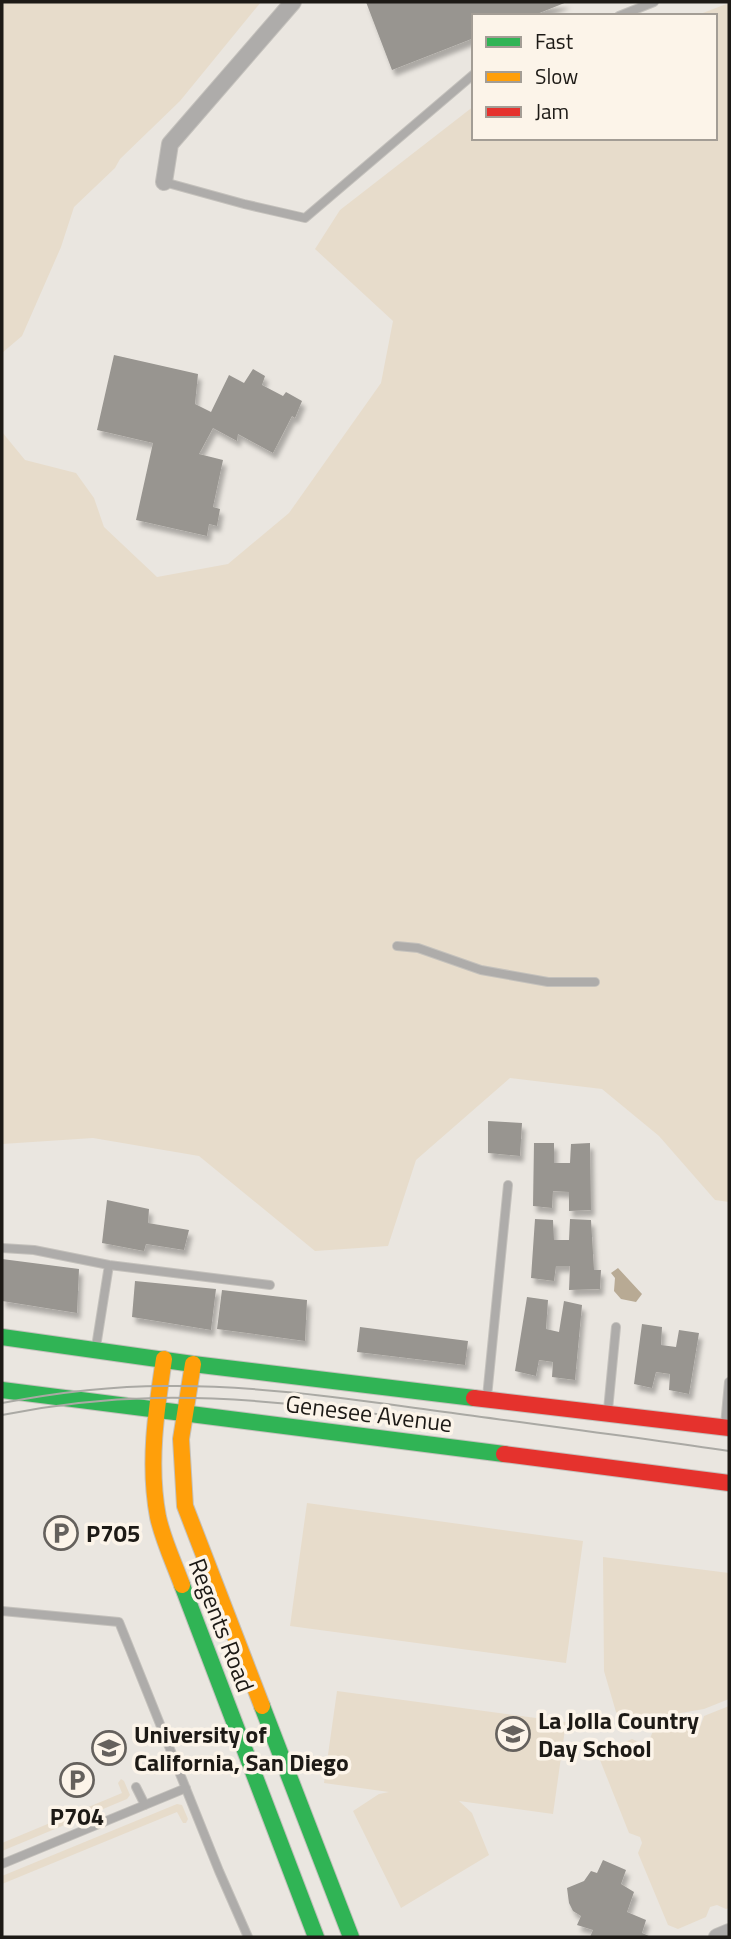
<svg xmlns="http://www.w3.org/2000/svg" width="731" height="1939" font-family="'Titillium Web',sans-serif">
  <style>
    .green { fill: #e7dccb }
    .water { fill: #b8aa94 }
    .building { fill: #989590; filter: url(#shadow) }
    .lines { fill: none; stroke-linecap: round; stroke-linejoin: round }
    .lane-casing { stroke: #c4c1bc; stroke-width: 10 }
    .street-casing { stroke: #c4c1bc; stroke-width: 18 }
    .fast-casing { stroke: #c4c1bc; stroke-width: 18 }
    .slow-casing { stroke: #c4c1bc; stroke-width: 18 }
    .jam-casing { stroke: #c4c1bc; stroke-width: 18 }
    .lane { stroke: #aeacaa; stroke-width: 8 }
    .street { stroke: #aeacaa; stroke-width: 16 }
    .fast { stroke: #30b455; stroke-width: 16 }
    .slow { stroke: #ff9f0a; stroke-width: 16 }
    .jam { stroke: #e5322d; stroke-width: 16 }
    .tram { stroke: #aaa9a4; stroke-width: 2 }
    .labels { text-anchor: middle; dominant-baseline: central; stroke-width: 7; stroke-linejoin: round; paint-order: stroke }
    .street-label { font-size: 24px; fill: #1d1a16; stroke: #fcf4e9 }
    .poi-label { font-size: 24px; font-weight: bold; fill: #1d1a16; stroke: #fcf4e9; text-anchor: start }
  </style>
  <defs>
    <filter id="shadow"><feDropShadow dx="3.5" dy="6" stdDeviation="2" flood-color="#0004"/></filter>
  </defs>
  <rect width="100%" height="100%" fill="#eae6e0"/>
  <!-- green -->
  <path class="green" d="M2,2H261L180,101L120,159L115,168L74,207L61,247L22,336L2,353Z
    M729,3V1202L715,1200L659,1136L602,1089L510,1078L416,1160L388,1246L315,1251L199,1156L93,1138L2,1144V432L25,460L76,473L94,498L104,527L157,577L228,564L289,513L381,383L393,321L315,249L340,210L474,106V138H715V16H695Z
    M307,1503L583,1541L566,1663L290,1626Z
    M603,1557L729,1573V1699L704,1709L628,1722L616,1712L604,1671Z
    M337,1691L566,1722L553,1814L459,1801L472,1813L489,1855L401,1908L353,1811L379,1794L389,1792L324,1783Z
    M729,1706V1908L726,1909L717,1905L710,1907L706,1917L678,1929L668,1925L638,1853L642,1843L640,1837L629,1833L600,1760L604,1751L632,1739L643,1744L649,1741L653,1731L681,1719L692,1723L694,1729L700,1727L704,1716Z
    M121,1779L124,1781L130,1795L127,1799L2,1851V1843L122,1793L118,1783Z
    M177,1804L182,1805L188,1819L186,1823H183L177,1812L2,1884V1876Z"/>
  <!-- water -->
  <path class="water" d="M618,1268L642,1294L636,1302L621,1299L614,1291L615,1278L611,1273Z"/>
  <!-- building -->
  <path class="building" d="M366,2H567L532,16H474V38L392,70Z
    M114,355L198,374L195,404L211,412L229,375L244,383L253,369L265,376L262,385L283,396L286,392L302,401L295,418L292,416L273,453L238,434L237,441L213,428L199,454L223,460L213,507L220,509L217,526L209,524L207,536L136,520L153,443L97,430Z
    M488,1121L522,1123L520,1156L488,1153Z
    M534,1143H554V1163H570L571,1144L590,1143L591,1210L569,1211V1192L553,1191L552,1208L533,1206Z
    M107,1200L149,1209L148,1223L189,1230L184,1250L146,1244L144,1251L102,1243Z
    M535,1219L553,1220L554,1240H569L570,1219L591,1220L594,1270H601L600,1289L569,1290L570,1266H556L554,1281L531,1278Z
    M2,1259L79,1269L77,1313L2,1301Z
    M135,1281L216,1289L211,1330L132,1317Z
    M222,1290L307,1300L305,1341L217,1329Z
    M527,1297L548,1300L546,1329L559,1332L564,1301L582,1305L575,1380L552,1377L553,1362L539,1360L536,1376L515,1371Z
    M642,1324L662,1327L661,1345L676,1347L679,1330L699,1333L689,1394L669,1390L670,1374L656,1372L652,1388L634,1384Z
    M360,1327L468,1341L465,1365L357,1352Z
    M603,1860L626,1870L621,1884L634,1892L627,1912L646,1920L642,1933L651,1937H590L593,1930L577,1925L581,1916L573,1911L569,1903L567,1888L584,1881L591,1871L597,1873Z"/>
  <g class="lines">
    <!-- lane casing -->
    <g class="lane-casing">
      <path id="lane" d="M619,16L654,2
        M164,182L244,204L305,218L474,74
        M397,946L418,948L481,970L548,982H595
        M2,1248L34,1250L109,1265L270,1285
        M96,1347L109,1265
        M487,1397L508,1185
        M608,1410L616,1327
        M725,1425L729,1382
        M2,1611L119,1622L219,1871L248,1937
        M136,1787L145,1805
        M2,1864L186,1788"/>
    </g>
    <!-- street casing -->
    <g class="street-casing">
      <path id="street" d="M164,182L170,144L293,2
        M717,1937L729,1932"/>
    </g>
    <!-- fast casing -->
    <g class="fast-casing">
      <path id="fast" d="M2,1337L193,1364L474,1398
        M2,1390L504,1454
        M182,1585L316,1937
        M262,1706L351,1937"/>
    </g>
    <!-- slow casing -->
    <g class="slow-casing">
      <path id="slow" d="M164,1359C156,1411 148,1465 158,1517C163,1540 174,1563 182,1585
        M193,1364L181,1439L185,1506L262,1706"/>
    </g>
    <!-- jam casing -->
    <g class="jam-casing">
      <path id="jam" d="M474,1398L729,1428
        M504,1454L729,1483"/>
    </g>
    <!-- lane -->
    <use href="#lane" class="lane"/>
    <!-- street -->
    <use href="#street" class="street"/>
    <!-- fast -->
    <use href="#fast" class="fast"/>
    <!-- slow -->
    <use href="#slow" class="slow"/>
    <!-- jam -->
    <use href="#jam" class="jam"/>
    <!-- tram -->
    <path class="tram" d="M2,1403C59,1392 118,1385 176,1386C266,1386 356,1400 445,1412C540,1425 635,1437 729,1451
      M2,1415C52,1405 103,1399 155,1398C250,1396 346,1410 440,1422"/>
  </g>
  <!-- icons -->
  <defs>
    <g id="parking-ring" transform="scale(1.75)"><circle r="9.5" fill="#fcf4e9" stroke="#65615d" stroke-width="1.5"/><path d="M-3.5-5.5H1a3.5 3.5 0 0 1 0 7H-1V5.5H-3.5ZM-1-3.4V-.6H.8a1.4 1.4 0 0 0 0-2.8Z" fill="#65615d"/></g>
    <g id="school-ring" transform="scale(1.75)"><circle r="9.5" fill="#fcf4e9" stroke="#65615d" stroke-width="1.5"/><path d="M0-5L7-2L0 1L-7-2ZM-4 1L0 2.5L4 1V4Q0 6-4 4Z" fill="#65615d"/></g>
    <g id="university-ring" transform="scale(1.75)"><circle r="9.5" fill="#fcf4e9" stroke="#65615d" stroke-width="1.5"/><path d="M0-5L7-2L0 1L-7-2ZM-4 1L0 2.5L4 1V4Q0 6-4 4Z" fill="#65615d"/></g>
  </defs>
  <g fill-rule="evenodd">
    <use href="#parking-ring" x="61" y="1533"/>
    <use href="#school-ring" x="513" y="1734"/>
    <use href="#university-ring" x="109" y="1748"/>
    <use href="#parking-ring" x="77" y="1780"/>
  </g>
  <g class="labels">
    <!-- street labels -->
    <g class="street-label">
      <text transform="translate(369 1413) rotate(7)">Genesee Avenue</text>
      <text transform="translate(222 1625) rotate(69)">Regents Road</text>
    </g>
    <!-- poi labels -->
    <g class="poi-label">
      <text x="86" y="1533">P705</text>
      <text x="538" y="1720">La Jolla Country<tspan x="538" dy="28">Day School</tspan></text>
      <text x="134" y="1734">University of<tspan x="134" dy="28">California, San Diego</tspan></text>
      <text x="77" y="1816" text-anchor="middle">P704</text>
    </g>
  </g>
  <!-- border -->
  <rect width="731" height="1939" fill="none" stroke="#1d1a16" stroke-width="7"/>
  <!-- legend -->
  <rect x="472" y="14" width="245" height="126" fill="#fcf4e9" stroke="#a39d95" stroke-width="2"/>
  <rect x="486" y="37" width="35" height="10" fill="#30b455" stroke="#a39d95" stroke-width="2"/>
  <text x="535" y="49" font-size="21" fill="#1d1a16">Fast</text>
  <rect x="486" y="72" width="35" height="10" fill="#ff9f0a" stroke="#a39d95" stroke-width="2"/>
  <text x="535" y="84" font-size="21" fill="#1d1a16">Slow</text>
  <rect x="486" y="107" width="35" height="10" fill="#e5322d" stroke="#a39d95" stroke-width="2"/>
  <text x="535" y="119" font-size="21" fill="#1d1a16">Jam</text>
</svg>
